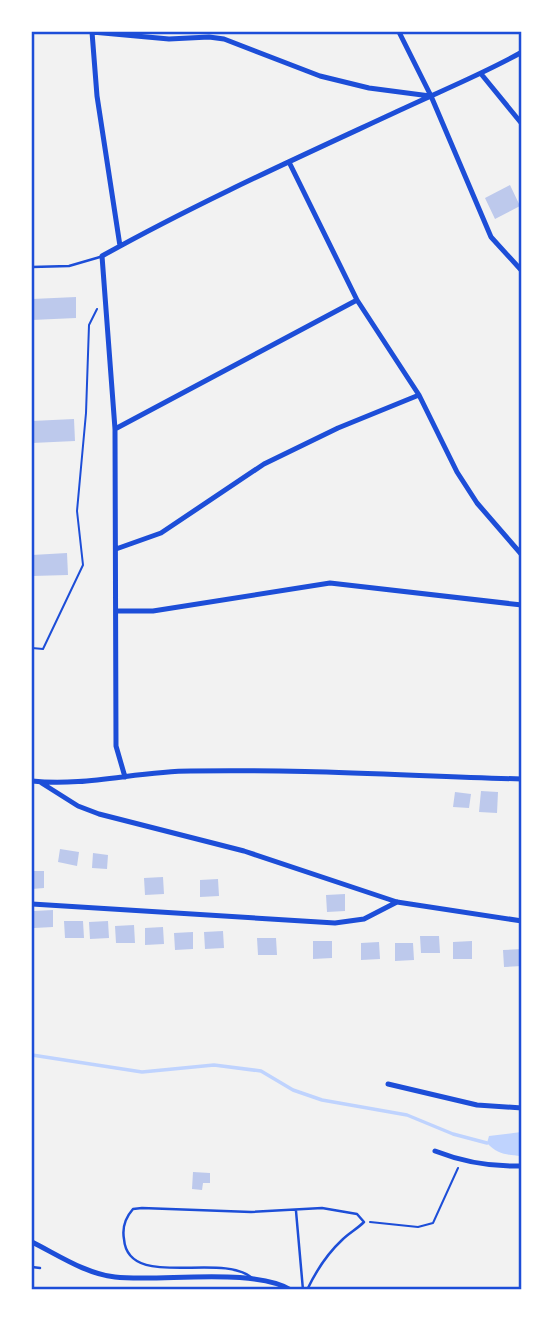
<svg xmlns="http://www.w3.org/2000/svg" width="553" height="1321" font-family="'Source Sans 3',sans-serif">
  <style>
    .water { fill: #bfd3fe }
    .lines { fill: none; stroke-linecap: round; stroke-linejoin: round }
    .stream { stroke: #bfd3fe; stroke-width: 3.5 }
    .building { fill: #bdc9ec }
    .path { stroke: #1d4ed8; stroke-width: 2 }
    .service { stroke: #1d4ed8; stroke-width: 2.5 }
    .minor { stroke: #1d4ed8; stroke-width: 5 }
    .neatline { fill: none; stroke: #1d4ed8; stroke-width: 2.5 }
  </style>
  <rect width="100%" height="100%" fill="#f2f2f2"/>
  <!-- water -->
  <path class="water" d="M521,1132V1156C507,1155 497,1154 487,1143L489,1136Z"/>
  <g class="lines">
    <!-- stream -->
    <path class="stream" d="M32,1055L142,1072L214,1065L261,1071L293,1090L322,1100L407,1115L453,1134L487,1143"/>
  </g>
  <!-- building -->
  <path class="building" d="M510,185L520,206L495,219L485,198Z
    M76,297V318L32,320V299Z
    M74,419L75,441L32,443V421Z
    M67,553L68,575L32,576V555Z
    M481,791L498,792L497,813L479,812Z
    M455,792L471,794L469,808L453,807Z
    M60,849L79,852L77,866L58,862Z
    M93,853L108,855L107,869L92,868Z
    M32,871H44V888L32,889Z
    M163,877L164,894L145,895L144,878Z
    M218,879L219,896L200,897V880Z
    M345,894V911L327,912L326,895Z
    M53,910V927L34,928V911Z
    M64,921H83L84,938H65Z
    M108,921L109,938L90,939L89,922Z
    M134,925L135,943H116L115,926Z
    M163,927L164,944L145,945V928Z
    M223,931L224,948L205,949L204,932Z
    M193,932V949L175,950L174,933Z
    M420,936H439L440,953H421Z
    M257,938H276L277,955H258Z
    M313,941H332V958L313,959Z
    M472,941V959H453V942Z
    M379,942L380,959L361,960V943Z
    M395,943H413L414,960L395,961Z
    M522,949V966L504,967L503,950Z
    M193,1172L210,1173V1183H203L202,1190L192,1189Z"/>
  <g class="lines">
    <!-- path -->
    <path class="path" d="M32,648L43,649L83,565L77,511L86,413L89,325L97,309
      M370,1222L418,1227L433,1223L458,1168"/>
    <!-- service -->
    <path class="service" d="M32,267L69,266L100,257
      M296,1211L303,1290
      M32,1267L40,1268
      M252,1278C221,1251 128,1291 124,1239C122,1228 126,1217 133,1209L142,1208L251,1212L322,1208L357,1214L364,1222C357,1229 349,1233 342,1240C327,1254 316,1271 307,1290"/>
    <!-- minor -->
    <path class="minor" d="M399,32L431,96L491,237L522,271
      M482,75L522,124
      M289,162L357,300L419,395L457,472L477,503L522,555
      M120,246L97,96L92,32L169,39L209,37L224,39L320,76L369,88L430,96
      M115,429L357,300
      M116,549L161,533L264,464L338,428L419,395
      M116,611H153L330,583L522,605
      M125,777L116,746L115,429L102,256C197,203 297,158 396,112C438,92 481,75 522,52
      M32,781C85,787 138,771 191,771C301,769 411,776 522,779
      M40,782L78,806L99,814L244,851L397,902L522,921
      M32,904L335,923L364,919L397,902
      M388,1084L477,1105L522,1108
      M435,1151C463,1162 491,1167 522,1166
      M32,1242C58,1255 86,1274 115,1277C160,1282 255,1267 291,1290"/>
  </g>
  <!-- border -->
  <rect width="553" height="1321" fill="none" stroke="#ffffff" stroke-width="66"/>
  <rect x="33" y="33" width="487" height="1255" class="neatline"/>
</svg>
